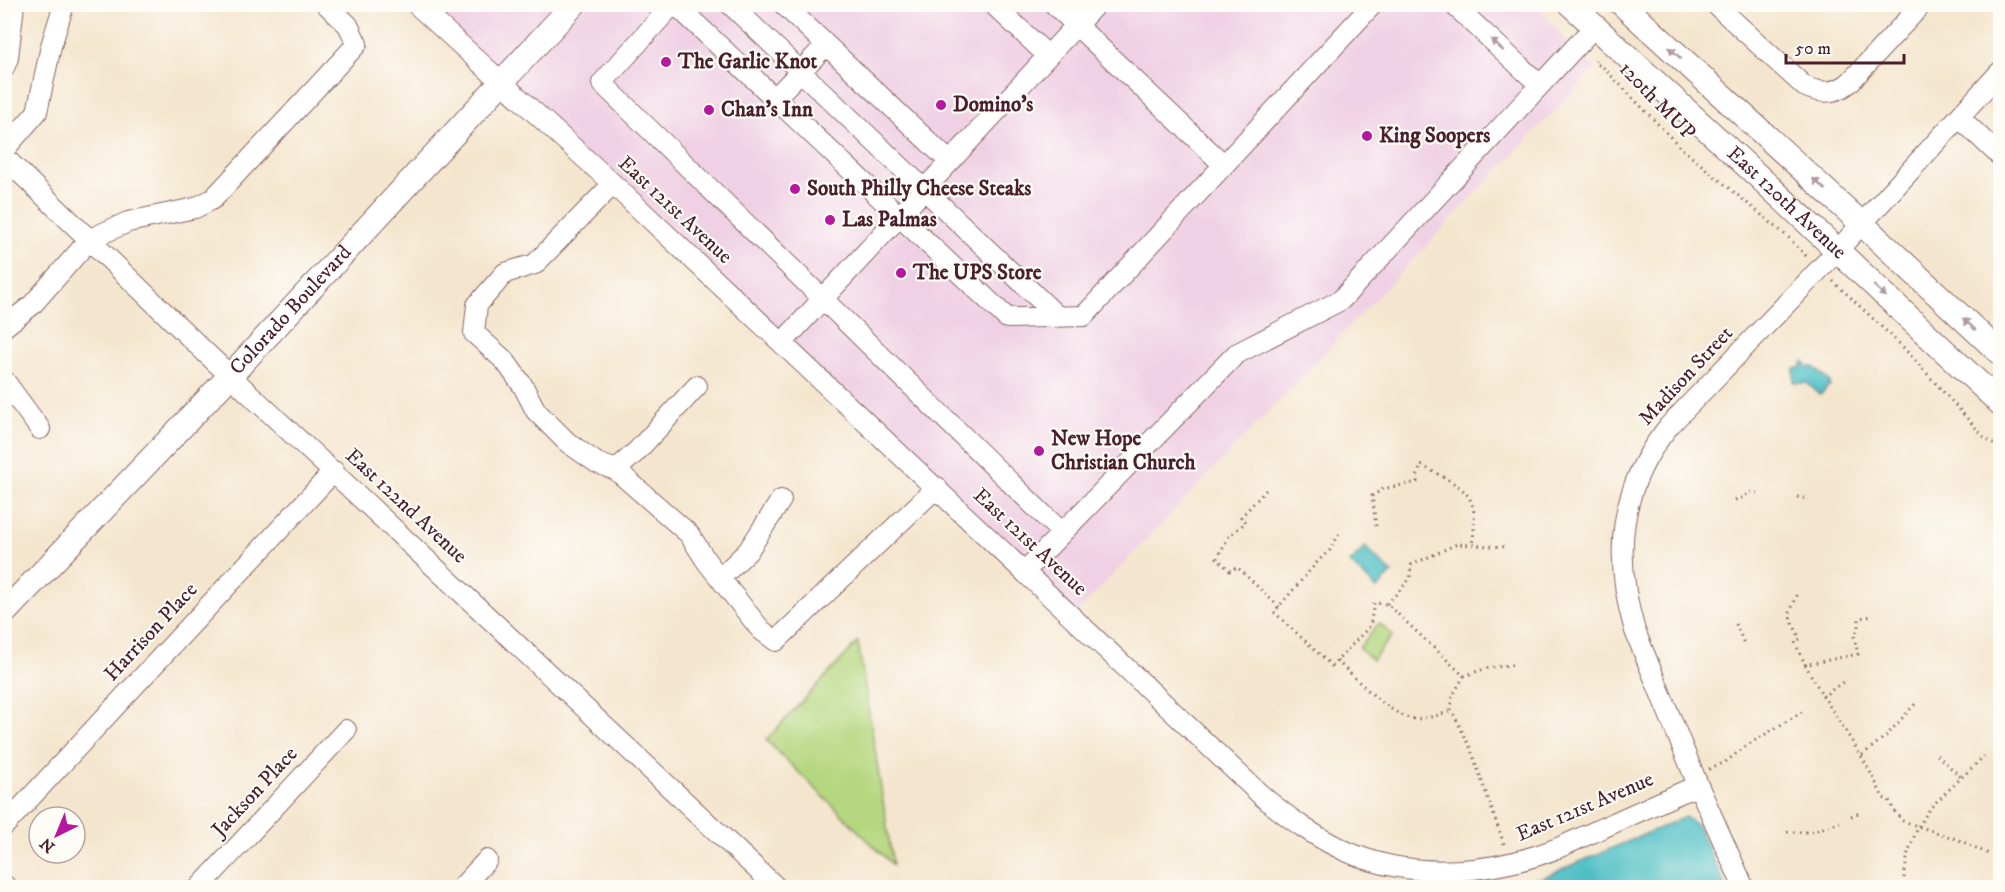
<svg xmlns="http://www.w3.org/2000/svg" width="2005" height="892" font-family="'IM FELL DW Pica',serif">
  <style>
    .built { fill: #f0d0e4 }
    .green { fill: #b5d77f; stroke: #807b55; stroke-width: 1.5 }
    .water { fill: #50bfc5; stroke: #4d6f78; stroke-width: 1.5 }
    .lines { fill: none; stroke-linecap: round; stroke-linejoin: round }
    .minor-casing { stroke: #866564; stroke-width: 22 }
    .major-casing { stroke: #866564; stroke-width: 26 }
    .path { stroke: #866564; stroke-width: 3; stroke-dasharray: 1.5 4.5; stroke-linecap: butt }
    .minor { stroke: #fff; stroke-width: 20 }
    .major { stroke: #fff; stroke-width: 24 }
    .oneway { fill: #ae9aa0 }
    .poi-dot { fill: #b5179e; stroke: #fdfcf7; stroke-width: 2 }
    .labels { text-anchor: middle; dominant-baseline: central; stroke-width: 4.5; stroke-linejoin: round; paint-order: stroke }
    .poi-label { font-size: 21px; font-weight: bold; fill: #4a1f2b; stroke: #fdfcf7; text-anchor: start }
    .street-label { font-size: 21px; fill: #4a1f2b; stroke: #fdfcf7 }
  </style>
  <rect width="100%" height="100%" fill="#fdfcf7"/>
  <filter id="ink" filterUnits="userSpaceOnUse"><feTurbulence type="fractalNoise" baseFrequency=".0167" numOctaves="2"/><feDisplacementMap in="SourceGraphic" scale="12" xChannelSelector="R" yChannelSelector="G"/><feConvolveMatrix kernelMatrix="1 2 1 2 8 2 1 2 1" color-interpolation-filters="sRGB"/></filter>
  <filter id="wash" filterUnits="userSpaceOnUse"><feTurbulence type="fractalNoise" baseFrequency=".008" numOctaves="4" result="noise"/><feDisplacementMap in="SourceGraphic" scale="24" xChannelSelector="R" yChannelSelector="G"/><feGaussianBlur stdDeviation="1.35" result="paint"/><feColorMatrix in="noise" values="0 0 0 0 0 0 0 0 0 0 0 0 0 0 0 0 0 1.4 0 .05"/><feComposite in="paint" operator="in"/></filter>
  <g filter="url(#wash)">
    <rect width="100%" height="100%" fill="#f4e6ce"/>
    <!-- built -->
    <path class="built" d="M416,5H1537L1569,45L1595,68L1073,617Z"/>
    <!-- green -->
    <path class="green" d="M1379,623L1393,635L1372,660L1359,648Z
      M858,642L893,865L766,740Z"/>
    <!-- water -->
    <path class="water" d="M1803,361L1806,363V367H1814L1830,382L1828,384L1830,385L1822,393L1819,394L1807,383H1794V368H1801Z
      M1365,547L1392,573L1377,589L1350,563Z
      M1685,817L1697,825L1726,887H1480L1542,878Z"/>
  </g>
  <g filter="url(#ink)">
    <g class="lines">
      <!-- minor casing -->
      <g class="minor-casing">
        <path id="minor" d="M416,4L613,184L1262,796C1291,820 1320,841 1355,855C1418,880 1496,873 1558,848L1698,785
          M673,4L602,83L1061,532
          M675,4L1007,318L1084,316L1373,4
          M730,4L1057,316
          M783,4L950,162
          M993,4L1048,56
          M1054,4L1224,165
          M1453,4L1540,85
          M1715,4L1804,86C1820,94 1835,94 1849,83L1922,4
          M4,68L8,58L14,4
          M774,99L826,45
          M1959,117L2000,156
          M4,150L37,112L51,46L64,4
          M4,157L207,354L777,888
          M613,184L535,264L505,273L477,305L474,333L505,361L523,386L536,411L567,442L597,463L616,470
          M4,327L32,305L90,239L128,222L195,208L213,199L357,44L348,25L326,4
          M782,343L1096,4
          M4,380L40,429
          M697,386L636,452L616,470L689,534L707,562L761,630L776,641L937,487
          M1025,571L1236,354L1341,300L1594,27
          M720,578L748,551L781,500
          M4,826L334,471
          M4,885L7,888
          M199,888L346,730
          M461,888L487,860
          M1744,888L1698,785L1635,631C1613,556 1618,488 1669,426L1837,251L2000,72"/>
      </g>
      <!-- major casing -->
      <g class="major-casing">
        <g id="major">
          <path id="s1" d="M1570,4L1758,176L2000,403"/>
          <path d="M1622,4L1862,224L2000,353"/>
          <path id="s2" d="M4,613L231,375L574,4"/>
        </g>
      </g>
      <!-- path -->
      <path class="path" d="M1596,60V64L1602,66L1681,148L1788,237L1808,258
        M1833,281L1903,347L1983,436L2000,449
        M1266,490L1241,517L1246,522L1229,536L1217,558L1230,571L1237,567L1279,607
        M1797,497L1809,499
        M1735,500L1744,497L1749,492L1761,493
        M1376,526L1372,496L1383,489L1417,482V477L1421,465C1464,489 1481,490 1472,545
        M1339,534L1330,550L1319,560L1274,612L1332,666L1370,626L1374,603L1387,604L1464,676L1453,695L1451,709L1470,747L1505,847
        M1797,595L1789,615L1800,639L1795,642C1818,698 1859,743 1883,798L1889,800L1894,811L1903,821L1959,840L1991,855
        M1387,604L1410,579L1411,565L1457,544L1505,547
        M1736,624L1744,644
        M1337,661C1354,677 1385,709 1406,717C1420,722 1438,715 1452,711
        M1804,665L1858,654L1854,636L1859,628V618L1873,616
        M1464,676L1484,669L1516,664
        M1822,697L1843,682
        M1862,755L1886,736L1916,703
        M1937,755L1962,778
        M1709,769L1724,763L1749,744L1802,712
        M1851,816L1859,813
        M1787,832H1811L1840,822
        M1904,878L1908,852L1918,827L1931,807L1984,756
        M1372,888L1380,880"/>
      <!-- minor -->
      <use href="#minor" class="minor"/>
      <!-- major -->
      <use href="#major" class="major"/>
    </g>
    <!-- one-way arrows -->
    <defs><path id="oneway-solid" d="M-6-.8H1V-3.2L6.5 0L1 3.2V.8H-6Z" transform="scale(1.5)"/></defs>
    <g class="oneway">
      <use href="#oneway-solid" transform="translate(1497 45) rotate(-137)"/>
      <use href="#oneway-solid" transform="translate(1675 53) rotate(-138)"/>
      <use href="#oneway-solid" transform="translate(1819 184) rotate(-138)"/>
      <use href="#oneway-solid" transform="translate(1880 291) rotate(43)"/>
      <use href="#oneway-solid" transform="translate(1969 324) rotate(-137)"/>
    </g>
  </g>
  <!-- markers -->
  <g class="poi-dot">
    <circle cx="666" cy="62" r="6"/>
    <circle cx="941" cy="105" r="6"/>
    <circle cx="709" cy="110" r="6"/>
    <circle cx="1367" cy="136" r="6"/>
    <circle cx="795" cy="189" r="6"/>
    <circle cx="830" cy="220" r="6"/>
    <circle cx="901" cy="273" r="6"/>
    <circle cx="1039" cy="451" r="6"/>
  </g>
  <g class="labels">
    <!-- poi labels -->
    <g class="poi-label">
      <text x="678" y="62">The Garlic Knot</text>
      <text x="953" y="105">Domino's</text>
      <text x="721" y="110">Chan's Inn</text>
      <text x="1379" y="136">King Soopers</text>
      <text x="807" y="189">South Philly Cheese Steaks</text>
      <text x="842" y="220">Las Palmas</text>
      <text x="913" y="273">The UPS Store</text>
      <text x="1051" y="439">New Hope<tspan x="1051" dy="24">Christian Church</tspan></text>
    </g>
    <!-- street labels -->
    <g class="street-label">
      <text transform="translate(1657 101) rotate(46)">120th MUP</text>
      <text stroke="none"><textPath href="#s1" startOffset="294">East 120th Avenue</textPath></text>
      <text transform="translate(675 210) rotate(43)">East 121st Avenue</text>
      <text stroke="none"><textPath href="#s2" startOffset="417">Colorado Boulevard</textPath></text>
      <text transform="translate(1686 376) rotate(-47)">Madison Street</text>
      <text transform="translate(406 506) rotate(43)">East 122nd Avenue</text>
      <text transform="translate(1030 542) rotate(43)">East 121st Avenue</text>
      <text transform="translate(151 632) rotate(-47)">Harrison Place</text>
      <text transform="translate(255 792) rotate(-47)">Jackson Place</text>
      <text transform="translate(1585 807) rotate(-23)">East 121st Avenue</text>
    </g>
  </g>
  <!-- margin -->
  <rect width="2005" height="892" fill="none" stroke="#fdfcf7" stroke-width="24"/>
  <!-- north arrow -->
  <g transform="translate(57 835) rotate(223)"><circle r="28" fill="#fdfcf7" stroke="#b5a4a5" stroke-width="1.5"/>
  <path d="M0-4.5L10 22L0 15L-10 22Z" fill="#b5179e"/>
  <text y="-9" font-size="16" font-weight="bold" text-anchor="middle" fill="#4a1f2b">N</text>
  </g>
  <!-- scale -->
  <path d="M1786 54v9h118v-9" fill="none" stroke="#4a1f2b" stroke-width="3"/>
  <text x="1795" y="54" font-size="18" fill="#4a1f2b" stroke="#fdfcf7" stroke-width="4.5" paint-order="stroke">50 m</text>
</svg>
